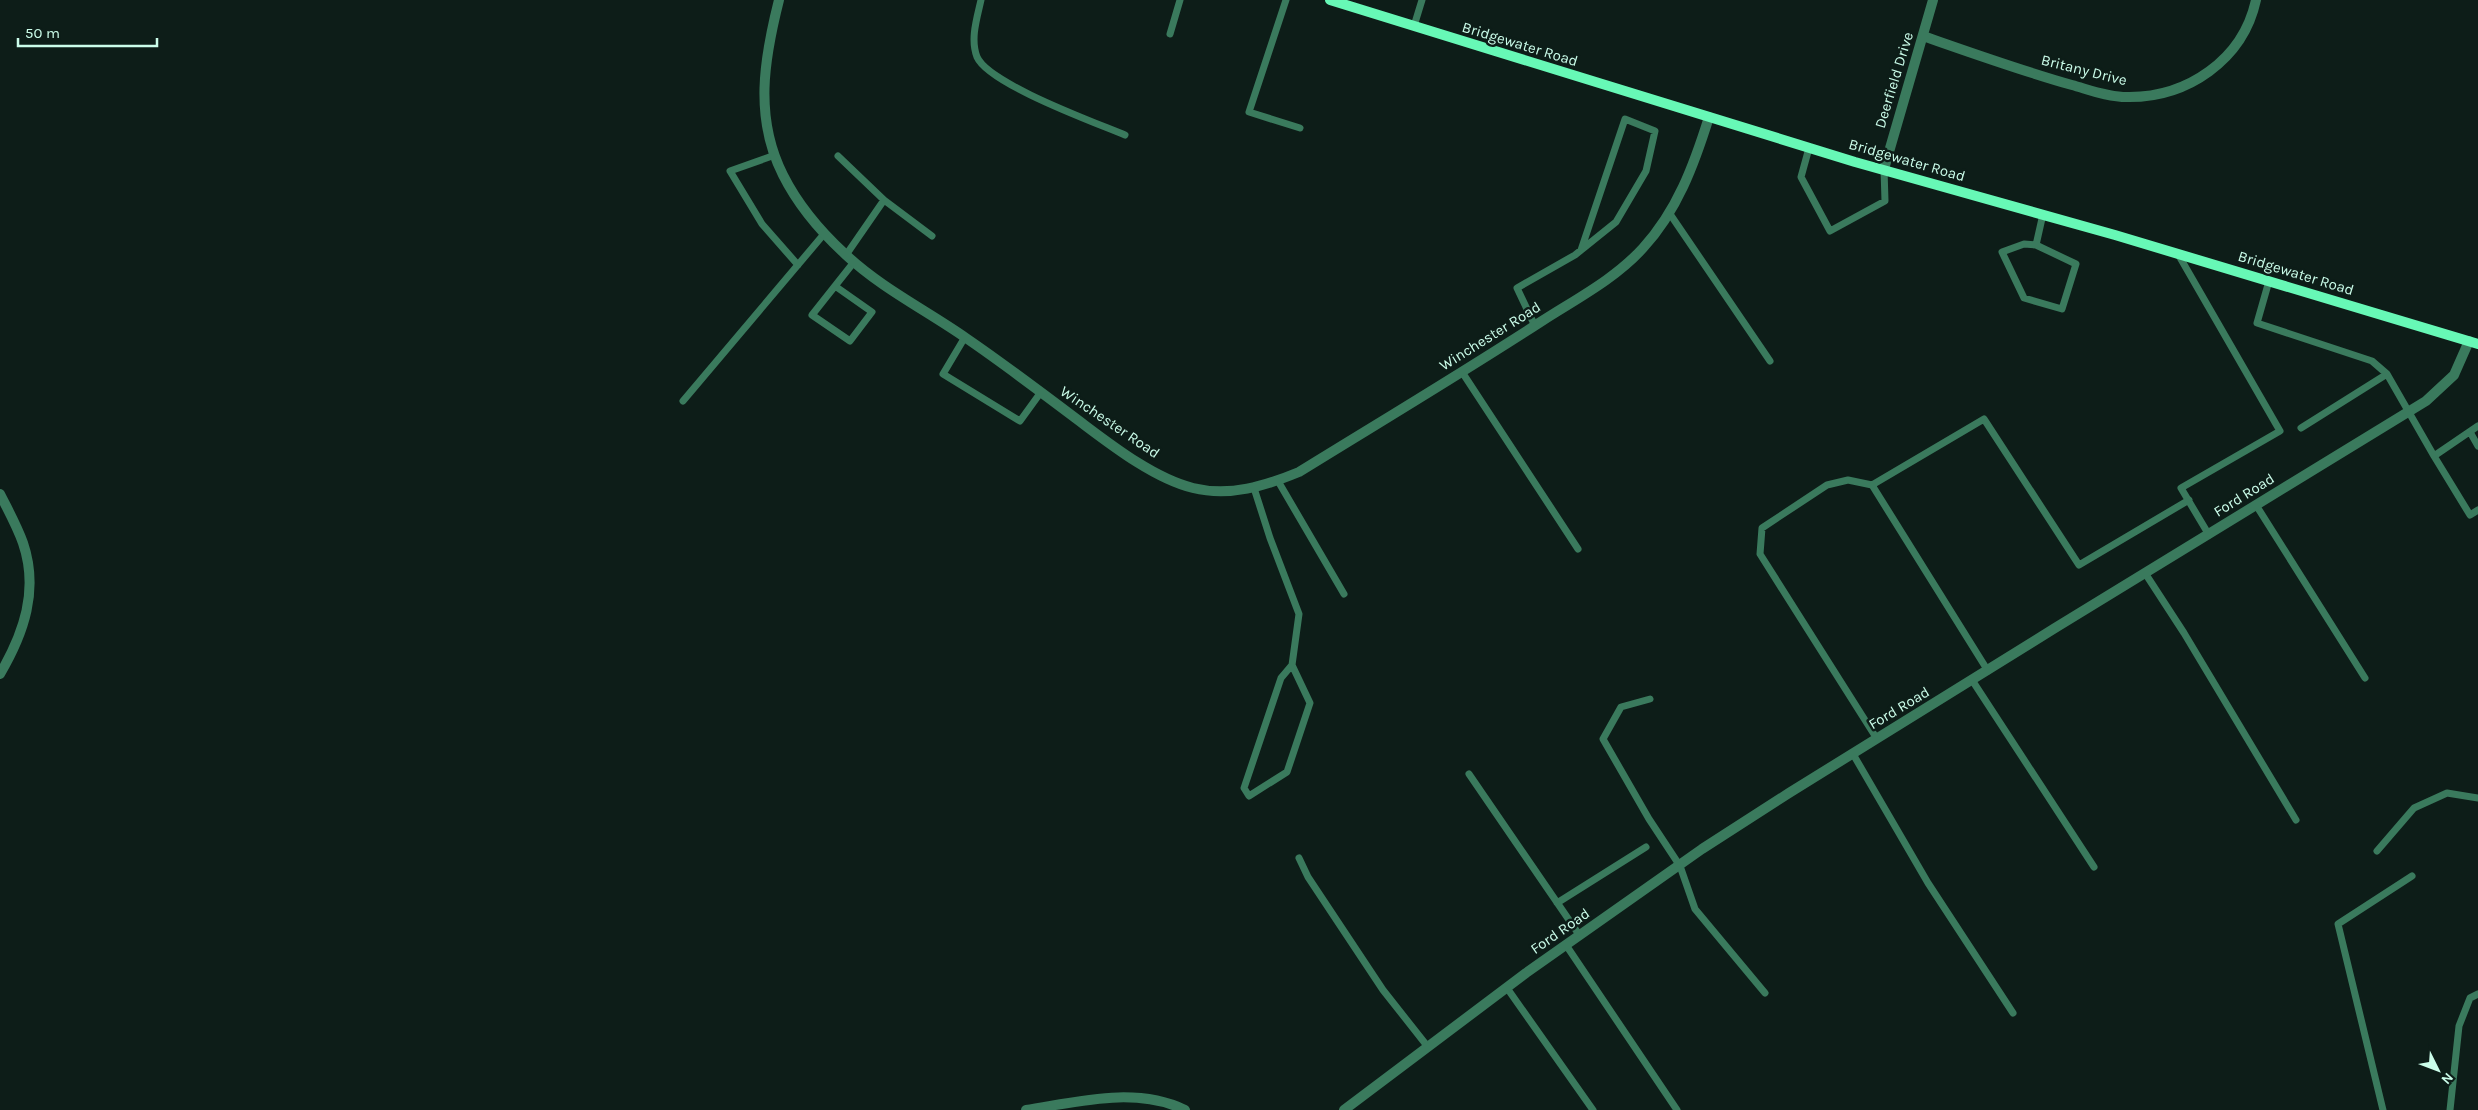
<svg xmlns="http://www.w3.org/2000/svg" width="2478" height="1110" font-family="Karla,sans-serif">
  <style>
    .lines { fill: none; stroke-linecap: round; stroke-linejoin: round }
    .lane { stroke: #3a7a5d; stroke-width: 7 }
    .street { stroke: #3a7a5d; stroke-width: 10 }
    .secondary { stroke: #67f8b6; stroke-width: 10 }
    .labels { text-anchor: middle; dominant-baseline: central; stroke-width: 5; stroke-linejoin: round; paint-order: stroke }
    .street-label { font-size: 15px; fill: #cbfdea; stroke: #0d1d18 }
  </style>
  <rect width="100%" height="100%" fill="#0d1d18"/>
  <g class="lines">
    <!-- lane -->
    <path class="lane" d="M981,0C977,18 970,39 977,57C989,84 1094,122 1125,135
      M1286,0L1249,112L1300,128
      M1414,26L1422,0
      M1170,34L1180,0
      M1809,148L1801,177L1830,231L1885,201L1884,169
      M775,155L730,171L762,224L798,265
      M838,156L884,200
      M1670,214L1770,361
      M2036,245L2024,244L2002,252L2024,298L2062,309L2076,264L2036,245L2043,214
      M2178,254L2280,431L2181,488L2209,535
      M846,255L884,200L932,236
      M2269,281L2257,323L2372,361L2387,374L2434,456L2478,426
      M835,286L872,312L850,341L812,315L854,262
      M1535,326L1517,288L1575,255L1616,222L1646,171L1655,131L1625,119L1581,250
      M965,337L943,374L1020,421L1041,392
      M1462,372L1578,549
      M683,401L824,234
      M2301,428L2387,374
      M2470,432L2478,446
      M2434,456L2470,515L2478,510
      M1278,481L1344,594
      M1872,485L1848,480L1827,485L1762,528L1760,554L1877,739
      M1254,488L1270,538L1299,614L1292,665L1281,678L1244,788L1249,796L1287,772L1310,703L1292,665
      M2256,505L2365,678
      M2145,573L2184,633L2296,820
      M1988,671L1872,485L1984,419L2079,565L2189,500
      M1972,680L2094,867
      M1650,699L1621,707L1603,739L1649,819L1680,866L1695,909L1765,993
      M1853,754L1928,883L2013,1013
      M1469,774L1580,936
      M2377,851L2414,808L2447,793L2478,798
      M1299,858L1308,877L1383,990L1428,1047
      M1557,903L1646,847
      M1566,945L1677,1110
      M1507,988L1593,1110
      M2383,1110L2338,924L2412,876
      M2450,1110L2459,1026L2470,998L2478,994"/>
    <!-- street -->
    <path class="street" d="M779,0C764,59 754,118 783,175C798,205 820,231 845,254C881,288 926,310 966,338C1004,364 1041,392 1078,420C1110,444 1153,478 1193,488C1230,497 1265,486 1299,472C1380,422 1462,373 1542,321C1576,299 1615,279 1643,248C1677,211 1694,165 1709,117
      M1923,36C1972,53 2022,71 2072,85C2090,90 2108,97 2127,97C2187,98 2243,60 2256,0
      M1884,169L1933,0
      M0,494C8,510 17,526 23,543C39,590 24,633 0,674
      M1026,1110C1077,1102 1136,1086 1185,1110
      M1344,1110L1526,973L1702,849L1789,793L2055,628L2426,401L2454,375L2469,341"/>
    <!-- secondary -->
    <path class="secondary" d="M1330,0L1855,162L2115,235L2478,344"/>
  </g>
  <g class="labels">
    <!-- street labels -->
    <g class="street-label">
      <text transform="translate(1520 44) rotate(17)">Bridgewater Road</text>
      <text transform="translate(2084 70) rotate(14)">Britany Drive</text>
      <text transform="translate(1894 80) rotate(-73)">Deerfield Drive</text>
      <text transform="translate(1907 160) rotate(16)">Bridgewater Road</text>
      <text transform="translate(2296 273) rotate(17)">Bridgewater Road</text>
      <text transform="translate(1490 336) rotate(-32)">Winchester Road</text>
      <text transform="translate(1110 422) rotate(34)">Winchester Road</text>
      <text transform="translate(2244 495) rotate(-32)">Ford Road</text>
      <text transform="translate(1899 708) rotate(-31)">Ford Road</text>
      <text transform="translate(1560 931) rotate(-35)">Ford Road</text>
    </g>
  </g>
  <!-- north arrow -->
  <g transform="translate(2438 1070) rotate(132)" stroke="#0d1d18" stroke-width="4" paint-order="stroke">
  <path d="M0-4L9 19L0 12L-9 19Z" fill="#cbfdea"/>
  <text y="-8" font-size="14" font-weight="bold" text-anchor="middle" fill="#cbfdea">N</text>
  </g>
  <!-- scale -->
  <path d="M18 38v8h139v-8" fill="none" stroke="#cbfdea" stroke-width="2.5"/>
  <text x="25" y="38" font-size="15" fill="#cbfdea" stroke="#0d1d18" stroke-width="4" paint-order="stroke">50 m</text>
</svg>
